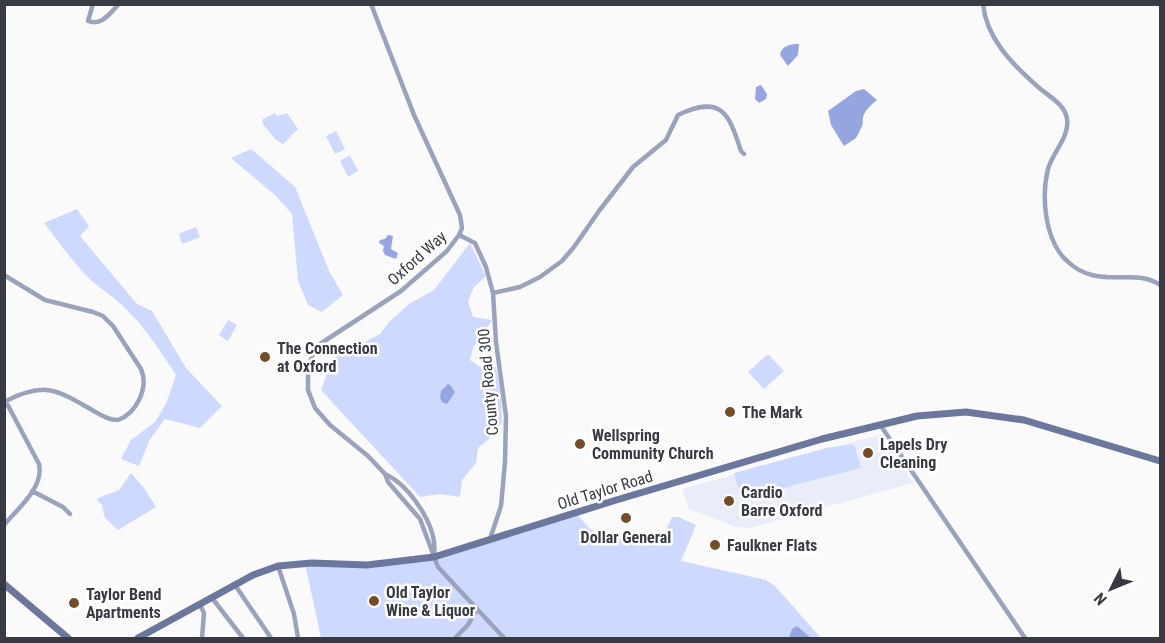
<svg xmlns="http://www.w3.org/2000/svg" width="1165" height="643" font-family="'Roboto Condensed',sans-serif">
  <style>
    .built { fill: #e9edfa }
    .green { fill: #ced9ff }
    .water { fill: #95a5e0 }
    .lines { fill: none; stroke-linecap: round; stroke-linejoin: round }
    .street { stroke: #9aa2bc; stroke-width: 4.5 }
    .secondary { stroke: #6c779d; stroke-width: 7 }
    .poi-dot { fill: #734d2a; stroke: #fff; stroke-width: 2 }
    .labels { text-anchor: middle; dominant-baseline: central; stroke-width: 5; stroke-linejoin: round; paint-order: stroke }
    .street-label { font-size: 16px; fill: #383b44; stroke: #fff }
    .poi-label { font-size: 16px; font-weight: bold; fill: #383b44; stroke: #fff; text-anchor: start }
  </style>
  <rect width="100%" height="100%" fill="#fafafa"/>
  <!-- built -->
  <path class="built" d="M882,434L913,483L750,528L736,527L689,509L682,489Z"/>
  <!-- green -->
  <path class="green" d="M275,113L277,116L287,113L298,129L283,144L276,140L262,123L263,119Z
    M336,131L345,149L335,154L326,136Z
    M251,149L295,187L330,273L343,295L322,312L308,305L298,281L292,214L276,196L231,158Z
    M350,155L358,171L348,177L340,161Z
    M77,209L89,226L80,236L137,304L152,311L186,368L222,406L200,428L165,419L149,441L139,466L121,459L131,440L155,422L166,404L176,375C161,352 147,330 128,311C117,299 104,291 92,281C74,264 59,242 44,223Z
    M196,227L200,237L182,244L179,234Z
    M470,243L486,276L474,287L468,301L473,317L492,320L473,348L470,360L480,367H496L501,396L502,423L489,439L478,448L476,463L462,480L460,497L440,494L420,497L321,390L336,350L363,343L380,334L389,322L409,304L434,290Z
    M228,320L237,325L228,341L219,335Z
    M768,354L784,371L764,389L748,372Z
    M854,444L861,468L741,499L734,473L826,448Z
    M131,473L144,488L156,507L118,530L105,518L102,505L96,499L119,490Z
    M575,512L591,530L617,538L627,544L651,540L652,536H663L672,517H678L696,525L681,561L766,580L775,586L821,638H321L305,563L365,565L434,557Z"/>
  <!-- water -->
  <path class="water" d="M799,44L798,55L788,66L780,55C781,46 790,44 799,44Z
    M761,85L767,94L766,99L759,103L755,99L756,87Z
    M864,89L877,100C869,107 861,113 863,124L856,138L844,146L831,125L828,111L856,91Z
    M388,235L393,236L391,249L398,253L396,259L385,255L383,251L384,246L379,243L380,240L385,239Z
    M448,384L451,386L455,392L447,404L442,402L440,398L441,391Z
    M797,626L811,638H789L792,629Z"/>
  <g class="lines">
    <!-- street -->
    <path class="street" d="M93,4L88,21C102,26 109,14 119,4
      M371,4L414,115L460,215L462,228L459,235L447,251L401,291L320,344L314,352L308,367V390L315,408L330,425L368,456L385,474L388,482L420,519L438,567L504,638
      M983,4C986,38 1013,65 1037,86C1048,96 1065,104 1067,119C1070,137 1052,153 1048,169C1041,197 1045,240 1066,260C1098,292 1134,266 1160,285
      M459,235L475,243L486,267L493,293L496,342L506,416L505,462L501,506L490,539
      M4,275L45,300L93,312L103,316L113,326L141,369C149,387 137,413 118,420C108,420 101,415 92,410C57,390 45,381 6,401
      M493,293L520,287L540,277L562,261L574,247L599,211L633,167L666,140L678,115C722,94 729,114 741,151L744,154
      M4,398L39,464C44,488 18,508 4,525
      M881,426L1025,638
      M385,474C409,485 438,526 434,554
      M32,491L63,507L70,514
      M278,566L294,614L298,638
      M235,585L271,638
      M212,598L243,638
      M200,605L204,613L202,638
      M455,638L468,625L477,609"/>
    <!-- secondary -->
    <path class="secondary" d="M4,584L68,638
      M138,638L253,575L278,566L312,563L367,565L434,557L613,501L822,439L917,416L966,412L1024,420L1160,461"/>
  </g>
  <!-- markers -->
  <g class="poi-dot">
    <circle cx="265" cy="357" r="6"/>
    <circle cx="730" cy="412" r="6"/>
    <circle cx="580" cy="444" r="6"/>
    <circle cx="868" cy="453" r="6"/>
    <circle cx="729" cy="501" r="6"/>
    <circle cx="626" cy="518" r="6"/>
    <circle cx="715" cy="545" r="6"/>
    <circle cx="374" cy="601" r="6"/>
    <circle cx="74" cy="603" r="6"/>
  </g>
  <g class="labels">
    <!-- street labels -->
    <g class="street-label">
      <text transform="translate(417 258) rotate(-42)">Oxford Way</text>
      <text transform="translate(488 382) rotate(-95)">County Road 300</text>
      <text transform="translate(605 490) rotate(-17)">Old Taylor Road</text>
    </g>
    <!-- poi labels -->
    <g class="poi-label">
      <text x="277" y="348">The Connection<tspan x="277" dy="18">at Oxford</tspan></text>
      <text x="742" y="412">The Mark</text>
      <text x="592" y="435">Wellspring<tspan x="592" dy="18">Community Church</tspan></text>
      <text x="880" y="444">Lapels Dry<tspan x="880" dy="18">Cleaning</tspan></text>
      <text x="741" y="492">Cardio<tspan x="741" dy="18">Barre Oxford</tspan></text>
      <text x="626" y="537" text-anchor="middle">Dollar General</text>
      <text x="727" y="545">Faulkner Flats</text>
      <text x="386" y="592">Old Taylor<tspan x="386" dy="18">Wine &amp; Liquor</tspan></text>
      <text x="86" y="594">Taylor Bend<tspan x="86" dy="18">Apartments</tspan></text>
    </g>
  </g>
  <!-- border -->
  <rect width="1165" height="643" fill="none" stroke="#383b44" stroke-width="12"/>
  <!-- north arrow -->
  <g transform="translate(1111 589) rotate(227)" stroke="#ffffff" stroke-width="4.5" paint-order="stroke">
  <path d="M0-4.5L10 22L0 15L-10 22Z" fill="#383b44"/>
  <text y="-9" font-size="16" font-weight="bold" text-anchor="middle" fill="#383b44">N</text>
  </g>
</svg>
